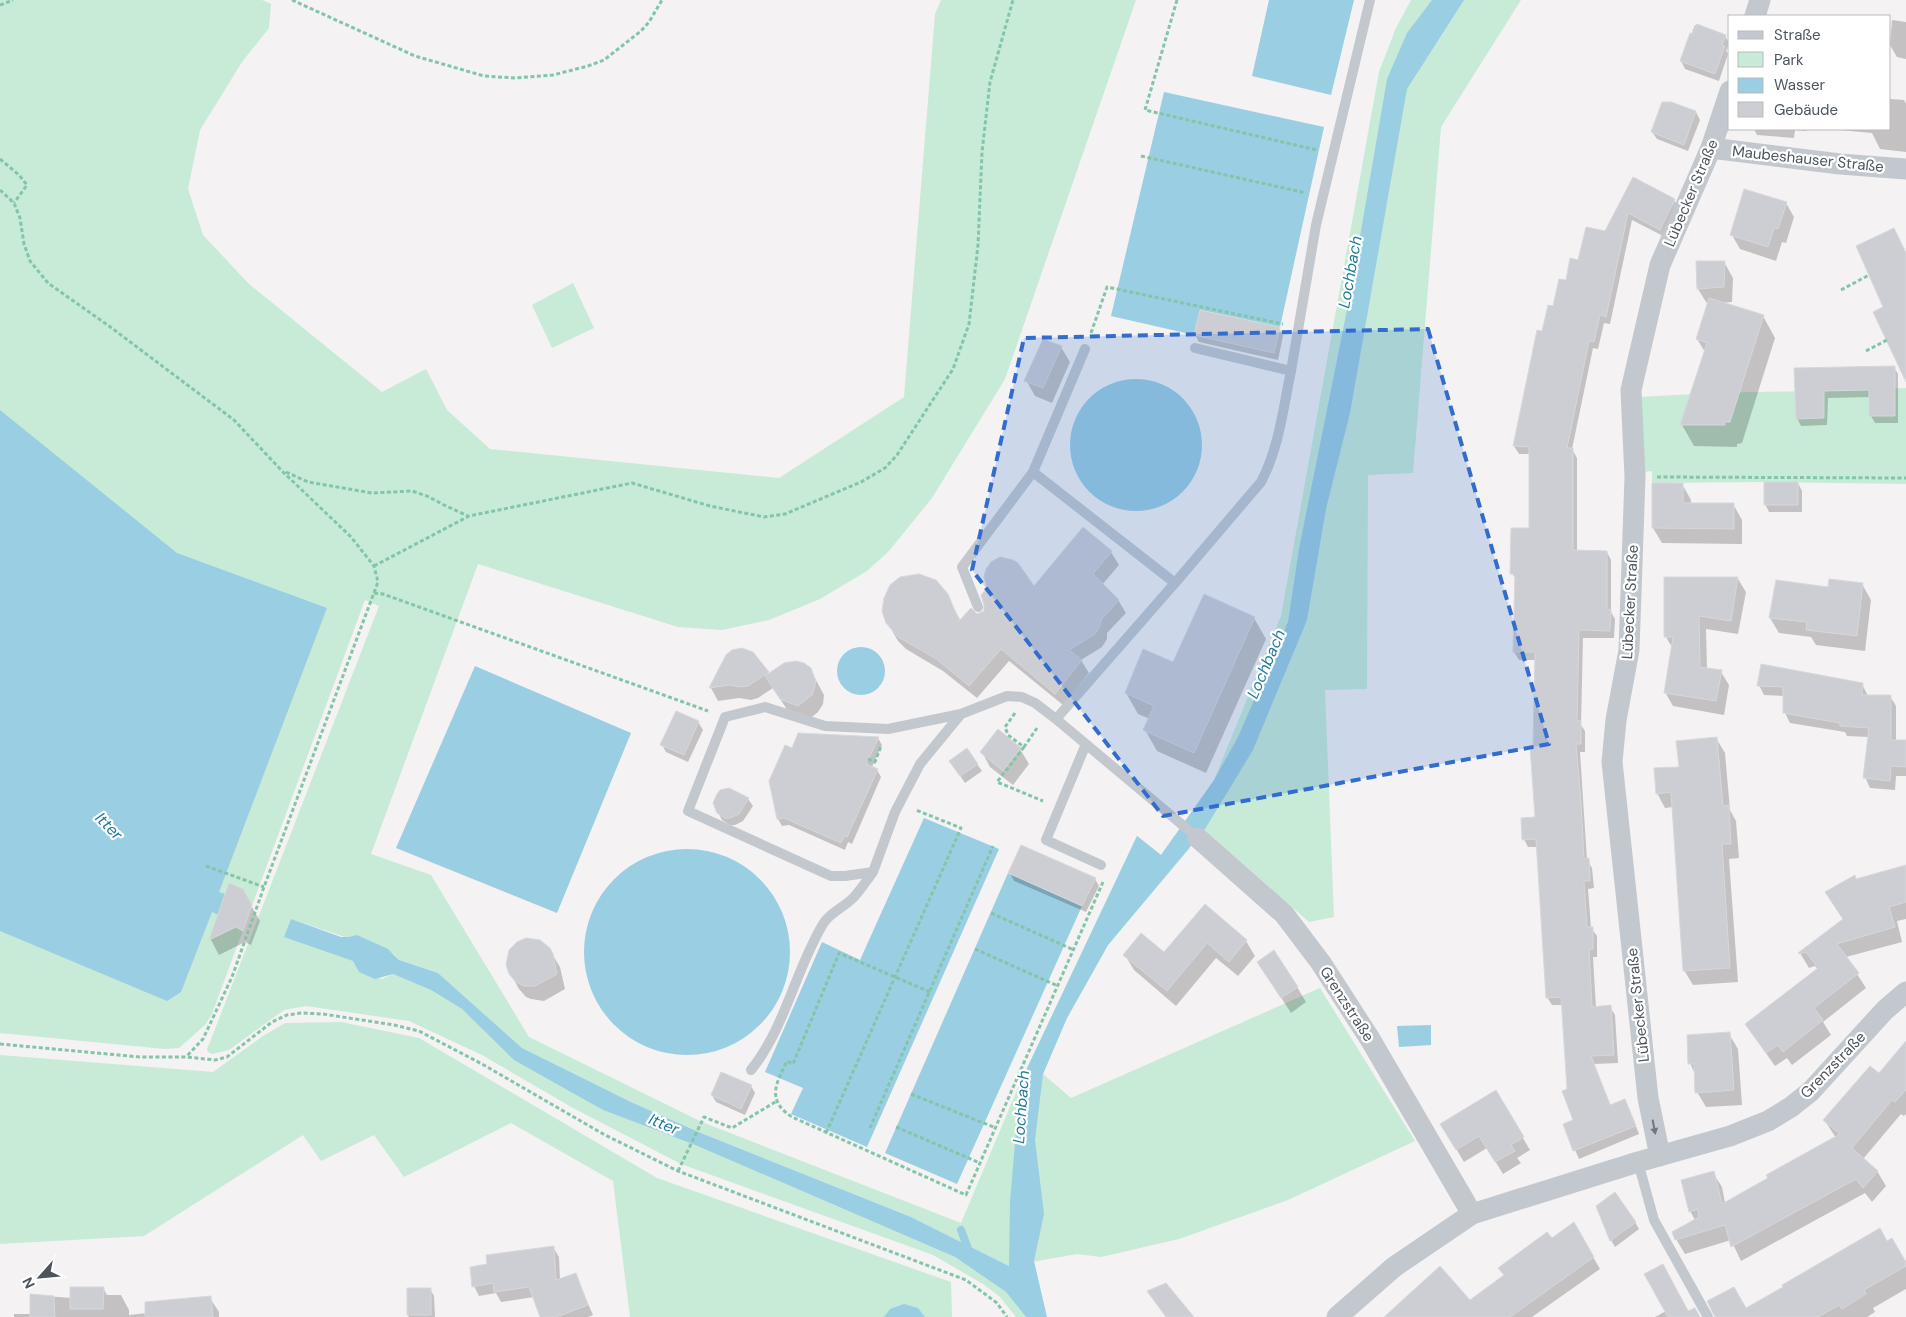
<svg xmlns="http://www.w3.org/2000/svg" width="1906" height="1317" font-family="'DM Sans',sans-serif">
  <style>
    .green { fill: #c7ebd7 }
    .water { fill: #9acee2 }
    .shadow { fill: #0003 }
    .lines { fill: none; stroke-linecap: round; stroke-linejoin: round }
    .stream { stroke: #9acee2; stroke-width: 8 }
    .building { fill: #cdced3; stroke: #d7d8dc }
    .path { stroke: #83c5a8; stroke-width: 3; stroke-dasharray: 4 2.5; stroke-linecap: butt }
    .lane { stroke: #c2c8ce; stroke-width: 10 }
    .street { stroke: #c2c8ce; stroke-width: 21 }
    .oneway { fill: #6f777f }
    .marked { fill: #316cce; fill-opacity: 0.2; stroke: #316cce; stroke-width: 4; stroke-dasharray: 10 6; stroke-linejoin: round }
    .labels { text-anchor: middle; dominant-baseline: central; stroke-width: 4.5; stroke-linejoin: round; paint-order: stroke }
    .street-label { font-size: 15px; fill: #4c545d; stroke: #fff }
    .water-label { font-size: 16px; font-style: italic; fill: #1f7a9c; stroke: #fff }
  </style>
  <rect width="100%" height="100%" fill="#f4f2f2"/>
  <!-- green -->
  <path class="green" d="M0,0H262L271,4L269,28L242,62L200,130L188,189L203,235L249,284L382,392L426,369L447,410L490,449L779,478L904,397L935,14L941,0H1136L1005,379L932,498L889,551L867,571L820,599L769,620L722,630L678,627L478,564L371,854L431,875L529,1037L702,1122L961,1223L1020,1083L1137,836L1161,855L1175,835L1190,848L1108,945L1067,1018L1043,1074L1071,1098L1320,988L1415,1141L1288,1200L1179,1239L1101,1257L1077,1254L1009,1266L911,1217L701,1133L631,1102L522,1048L438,973L399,960L393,953L291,919L334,954L354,961L359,972L382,979L393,974L431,990L462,1009L484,1029L603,1110L695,1145L955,1257L1006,1292L1026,1317H1016L1000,1297L983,1284L933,1255L681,1164L573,1108L482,1055L409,1021L306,1006L284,1010L229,1050L212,1054L208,1052L207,1049L210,1042L379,606L365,600L212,1014L205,1025L179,1048L165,1049L0,1033Z
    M1411,0H1521L1441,127L1413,473L1368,475L1367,689L1325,690L1334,917L1309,922L1189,816L1214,780L1281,616L1379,72L1396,28Z
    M573,283L594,328L552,348L532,305Z
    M1906,388V484L1764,482L1652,483V471L1644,472L1640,397C1728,391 1817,392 1906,388Z
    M341,1022L419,1038L657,1178L951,1282L952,1317H630L613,1181L511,1123L404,1177L374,1135L321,1161L303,1135L144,1236L0,1244V1055L213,1072L263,1036L285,1023Z"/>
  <!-- water -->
  <path class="water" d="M1269,0H1354L1331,95L1252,76Z
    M1432,0H1464L1407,89L1350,413L1326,509L1307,620L1253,750L1205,829L1108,945L1067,1018L1043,1074L1035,1140L1044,1214L1034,1261L1047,1317H1026L1006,1292L955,1257L695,1145L603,1110L514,1060L462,1009L431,990L393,974L375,979L359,972L353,961L284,937L291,919L341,937H349L357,935L388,949L399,960L438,973L522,1048L631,1102L701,1133L911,1217L1009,1266L1010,1202L1020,1083L1137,836L1161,855L1214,780L1238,737L1288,622L1299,549L1350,295L1387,79L1407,33Z
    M1164,92L1324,127L1280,327L1200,310L1194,335L1111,316Z
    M1070 445a66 66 0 1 1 132 0a66 66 0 1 1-132 0Z
    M0,410L177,553L327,608L219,892L225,894L218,915L212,912L181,992L167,1001L0,931Z
    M837 671a24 24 0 1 1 48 0a24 24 0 1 1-48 0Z
    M475,666L631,733L557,913L396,848Z
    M924,818L999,849L867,1147L791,1114L803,1088L765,1072L822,942L860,960Z
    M584 952a103 103 0 1 1 206 0a103 103 0 1 1-206 0Z
    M1008,873L1082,906L957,1184L885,1153Z
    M1431,1025V1045L1399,1047L1397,1026Z
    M904,1304L918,1308L925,1317H884L890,1309Z"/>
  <!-- shadow -->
  <path class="shadow" d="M1892,20L1906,22V59L1897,57L1890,45Z
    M1695,25L1725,36L1729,43L1726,51L1728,54L1719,81L1685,69L1681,61Z
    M1890,99L1904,100L1906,104V152L1880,149L1872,133L1829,129H1890Z
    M1670,103L1696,112L1700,120L1688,151L1657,139L1652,132Z
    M1754,129H1807L1806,131L1795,130L1794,138L1757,135Z
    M1634,179L1674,200L1679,208L1665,237L1632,220L1610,324L1604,323L1598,349L1593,348L1572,449L1577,458V552H1607L1611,560V612L1615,619L1614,638H1583L1581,725L1585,731V752H1580L1587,860L1592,868L1594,888L1588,889L1591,928L1597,936V957H1593L1596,1008L1610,1007L1615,1015L1618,1063L1594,1064L1611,1106L1629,1109L1639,1134L1579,1159L1564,1125L1575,1121L1568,1090L1563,1005H1552L1547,997L1538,847H1528L1524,839L1536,819L1534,748L1536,660H1519L1514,652L1516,580L1512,573L1530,529V454H1519L1514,446L1538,331L1543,332L1567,282L1579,262L1605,232Z
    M1786,203L1794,217L1786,243L1782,242L1776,261L1740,249L1732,235Z
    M1724,262L1733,278L1732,302L1720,303L1763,316L1775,338L1742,443L1737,444V447L1694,446L1682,425L1705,352L1697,339L1708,305L1698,289Z
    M1279,328L1283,336L1278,360L1199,342L1195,335Z
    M1061,347L1070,362L1052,403L1035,396L1026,380Z
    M1894,367L1898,374V423H1875L1871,416V397L1828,398L1827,425L1801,426L1797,418L1795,369Z
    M1798,483L1802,491V512H1769L1765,504Z
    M1682,484L1691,500V504H1733L1742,520V544L1662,543L1653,528Z
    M1083,529L1111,552L1119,565L1102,585L1118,600L1126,613L1107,633V639L1102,647L1081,660L1089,673L1063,705L1009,661L977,698L943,671L906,649L898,641L890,627L947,594L961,622L1034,588Z
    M1665,579H1738L1746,592L1738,634L1706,629L1707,669L1721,672L1729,685L1724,715L1673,706L1665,692L1673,649L1666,637Z
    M1862,584L1871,600L1865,651L1816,645L1811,637L1779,633L1770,618L1829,589Z
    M1254,618L1266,639L1206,773L1157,751L1145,730L1150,719L1138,714L1126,693L1173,663Z
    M727,656L769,674L810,669L824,695L823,704L818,712L807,721L788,711L773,688L758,698L751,700L739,698L718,701L711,688Z
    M1862,684L1868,696H1890L1896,706V741L1906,742V776H1896L1895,790L1870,788L1865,777L1869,737L1847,736L1845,732L1790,723L1785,713L1784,696L1764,695L1759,685Z
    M698,722L703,730L688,762L666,752L662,745Z
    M998,731L1020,749L1029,764L1013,785L990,767L982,752Z
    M878,738L882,745L872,767L877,770L881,777L852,844L848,842L845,850L789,825L782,826L778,819L770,781L793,749Z
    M1716,738L1725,753L1730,810L1736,821L1739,858L1729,859L1738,982L1693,985L1684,970L1673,807L1665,808L1657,793L1680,768Z
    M977,764L982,771L965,783L955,768Z
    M734,791L748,799L753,806L743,821L735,825H730L722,820L718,812Z
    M1906,867V919L1897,921L1902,942L1846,957L1866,988L1823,1022L1831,1035L1792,1065L1787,1058L1775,1066L1746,1025L1818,970L1815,966L1809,968L1800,953L1844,920L1826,893L1856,880Z
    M1010,873L1095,879L1099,886L1086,912L1014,881Z
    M242,890L260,921L251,945L245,942L219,955L211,940L220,915Z
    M1205,905L1246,941L1255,956L1238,976L1216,958L1176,1006L1134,970L1125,955L1164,954Z
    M551,952L560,967L565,989L544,1001L531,999L526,997L519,989L510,973Z
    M1258,962L1297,987L1306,1002L1291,1013Z
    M1729,1034L1738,1049L1742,1105L1706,1107L1697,1092L1695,1074L1690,1063Z
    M1906,1043V1114L1904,1116L1901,1114L1863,1159L1877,1171L1886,1186L1872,1202L1865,1193L1741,1261L1731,1240L1685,1254L1676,1239L1695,1220L1690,1211L1713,1173L1722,1187L1725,1203L1836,1138L1825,1121L1879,1075Z
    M751,1086L755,1093L745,1115L716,1102L712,1095Z
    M1496,1092L1530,1150L1517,1158L1521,1163L1503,1174L1487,1148L1464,1162L1442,1125Z
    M1635,1222L1639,1229L1615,1247L1611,1240Z
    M1574,1224L1600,1269L1532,1317H1393L1468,1303Z
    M1887,1242L1906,1265V1289L1873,1308L1875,1312L1867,1317H1716L1746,1309Z
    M553,1247L559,1257L560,1280L575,1274L593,1315L588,1317H541L534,1297L501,1302L496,1293L479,1296L474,1286L488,1265Z
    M1663,1265L1689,1312L1699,1317H1655L1666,1311Z
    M103,1288L107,1295H121L129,1310V1315L165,1311L210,1298L219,1312V1317H14V1314H31V1295L72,1298Z
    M430,1289L434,1296L435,1317H409L408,1315Z"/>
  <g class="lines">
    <!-- stream -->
    <path class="stream" d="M961,1230L970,1254"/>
  </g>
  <!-- building -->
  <path class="building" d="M1697,24L1726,35L1722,45L1725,46L1715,74L1680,61L1690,33L1693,34Z
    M1662,102H1671L1696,111L1684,145L1651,132Z
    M1633,177L1675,199L1660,230L1628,213L1606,317L1600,315L1594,342L1589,341L1567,448H1573V550L1607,551V609L1611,610L1610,631L1579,630L1577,721H1581V744H1576L1581,801L1584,859L1589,858L1590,881H1584L1587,927H1593V949H1589L1592,1007L1611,1005L1614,1055L1591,1056L1610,1105L1625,1099L1636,1126L1573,1151L1563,1124L1573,1120L1562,1091L1567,1089L1561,997L1546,998L1536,839L1522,840L1521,818L1535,817L1530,747H1533L1535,652H1513L1515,574H1510L1511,528H1529V447L1513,446L1537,330L1542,331L1548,305L1553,306L1559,279L1566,280L1570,258L1578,260L1586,227L1605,231Z
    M1744,189L1787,202L1778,229L1774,228L1768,247L1730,235Z
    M1894,228L1906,253V382L1873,312L1883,307L1856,246Z
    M1696,261H1725L1724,287L1697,289Z
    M1709,298L1764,315L1730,422H1725V425H1680L1707,343L1696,339Z
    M1200,310L1280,327L1274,353L1194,335Z
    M1043,339L1062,346L1043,388L1024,381Z
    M1895,366V416H1869V390L1824,391V418L1796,419L1794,368Z
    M1764,482H1798V505H1764Z
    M1652,483H1683V503H1734V529L1652,528Z
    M1083,527L1112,551L1093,574L1119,600L1101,620L1100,626L1095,634L1069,650L1082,660L1055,694L1001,649L969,686L935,658L898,637L886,623L882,611L884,598L890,585L900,577L919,574L936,580L948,594L959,621L971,608L977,614L984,611V605L981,595L987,588L984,577L986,569L991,562L1000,557L1013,560L1018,563L1034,586Z
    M1664,577H1738L1731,621L1699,616L1700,667L1722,670L1716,701L1664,693L1673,637H1664Z
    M1829,579L1863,583L1857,636L1806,630L1807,622L1769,618L1776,580L1828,587Z
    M1204,594L1255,617L1194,753L1143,730L1154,706L1125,693L1143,649L1173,662Z
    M742,648L753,652L769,672L748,686L740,687L730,685L709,688L726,655L732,650Z
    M796,661L804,663L811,668L816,682L812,695L798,706L780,699L765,676L784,663Z
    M1761,664L1863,683L1862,695H1891V740H1906V767L1891,766L1890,781L1863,778L1869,728L1840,726V723L1783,713V687L1757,686Z
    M676,711L699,721L684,755L660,745Z
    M998,729L1021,748L1003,771L980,752Z
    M798,733L879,737L866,764L878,769L847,837L844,836L841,843L784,818L777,819L769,781L785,745L792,748Z
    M1717,737L1723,806L1729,805L1731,844H1722L1730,968L1683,971L1671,792L1656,794L1654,768L1679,767L1676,741Z
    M967,748L978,764L960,776L949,761Z
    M729,788L749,798L739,814L730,818H725L717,813L713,803L717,794L720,790Z
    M1021,845L1096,878L1082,906L1008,873Z
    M1906,865V902L1889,907L1895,927L1837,944L1859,973L1814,1008L1823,1020L1783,1052L1778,1045L1766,1053L1745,1024L1818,968L1806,952L1799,954L1798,953L1843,919L1825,892L1855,875L1856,879Z
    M229,883L243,889L252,905L243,931L236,927L209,940Z
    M1205,904L1247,940L1229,962L1207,943L1167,991L1123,955L1141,933L1164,952Z
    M526,938L540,940L550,948L553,954L557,974L535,986H524L516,982L509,974L506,965L509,950L517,942Z
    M1274,950L1298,987L1281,998L1257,962Z
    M1730,1032L1734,1090L1695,1093L1694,1064H1688L1687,1035Z
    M1906,1041V1090L1895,1102L1892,1100L1852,1148L1878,1171L1863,1188L1856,1179L1731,1247L1725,1225L1675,1240L1672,1232L1699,1217L1698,1209L1689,1212L1681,1180L1714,1171L1722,1204L1768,1178L1766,1175L1840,1134L1823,1120L1870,1066L1879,1073Z
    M721,1072L752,1085L741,1109L711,1095Z
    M1496,1090L1524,1137L1511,1145L1515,1151L1495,1162L1479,1136L1456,1150L1440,1124Z
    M1615,1192L1636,1222L1610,1241L1596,1206Z
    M1574,1222L1594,1257L1510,1317H1384L1440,1266L1470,1300L1504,1275L1498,1268L1547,1232L1552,1238Z
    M1880,1228L1887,1241L1892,1238L1906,1262V1266L1864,1290L1866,1294L1842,1309L1839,1305L1818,1317H1715L1707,1301L1734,1287L1746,1308L1783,1287L1782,1285Z
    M554,1246L556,1280L576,1273L588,1305L556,1317H540L529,1287L494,1292L493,1283L472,1287L470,1267L487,1264L486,1255Z
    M1663,1264L1688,1311L1695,1308L1700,1317H1668L1644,1274Z
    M1166,1283L1194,1317H1166L1147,1291Z
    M70,1287H104L103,1309H70Z
    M407,1288H431V1315H407Z
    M30,1294L54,1296L55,1317H30Z
    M211,1296L213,1317H145V1302Z"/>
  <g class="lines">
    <!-- path -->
    <path class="path" d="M292,0L415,56L484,76L515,78L553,75L588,66L604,60L641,31L649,22L662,0
      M1177,0L1145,110L1317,150
      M0,5L13,0
      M1141,156L1306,193
      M0,159L19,175L27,185L14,203
      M0,190L14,203L20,218L24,244L30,261L48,283L109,326L234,420L282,471L351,537L374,566L378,582L264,887L232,977L203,1039L186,1057
      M1841,290L1869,275
      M1091,333L1107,287L1283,324
      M1866,351L1887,340
      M286,472L308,482L372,493L412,491L427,496L444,505L468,516
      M1657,477L1906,478
      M374,566L469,516L632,483L710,506L764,517L785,514L861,482L885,468L897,455L953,369L969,324L978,245L982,152L990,82L1013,0
      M374,593L383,594L708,711
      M1015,713L1005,727L1008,735L1024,747L1037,728
      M1024,747L997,782L1043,801
      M868,759L875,762L881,746
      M206,866L264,887
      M991,913L1074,950
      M975,949L1058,986
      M930,992L839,953L793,1064L787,1061C776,1084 766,1100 792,1117L966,1195L1103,882
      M0,1044L140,1057H186L215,1060L227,1057L272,1022L287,1015L301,1013L323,1014L394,1025L419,1031L482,1064L605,1135L678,1171L966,1280L997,1303L1007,1317
      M911,1094L996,1128
      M896,1127L980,1163
      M870,1128L993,846
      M826,1133L961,828L916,810
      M678,1171L704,1117L732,1128L777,1101"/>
    <!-- lane -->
    <path class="lane" d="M1291,371L1316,225L1370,0
      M1033,472L1085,349
      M1175,583L1261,482C1279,448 1283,409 1291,371L1195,348
      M978,607L962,567L1033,472L1175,583L1056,719L1198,838
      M961,714L888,729L825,726L765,707L725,717L688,811L831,876H845L873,872L895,812L920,764L961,714L1007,696L1022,697L1035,703L1056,719
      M1086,744L1046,840L1101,865
      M751,1070C785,1028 795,971 823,924C830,912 845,907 854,897C861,889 867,880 873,872
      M1638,1162L1654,1220L1708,1317"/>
    <!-- street -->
    <path class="street" d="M1755,16L1760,0
      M1711,148L1840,164L1906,169
      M1198,838L1284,914L1321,963L1370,1039L1472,1214
      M1660,1156L1648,1098L1612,762L1616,720L1629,650L1635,477L1631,390L1660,265L1711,148L1730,91
      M1337,1317L1394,1267L1472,1214L1638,1162L1730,1136L1768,1121L1791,1107L1811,1091L1885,1010L1906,992"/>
  </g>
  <!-- one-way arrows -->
  <defs><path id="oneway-solid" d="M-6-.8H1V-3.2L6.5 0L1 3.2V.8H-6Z" transform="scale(1.25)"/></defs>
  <use class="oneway" href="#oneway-solid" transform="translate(1654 1127) rotate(79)"/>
  <!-- marked area -->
  <path class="marked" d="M1428,329L1549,744L1163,816L972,570L1024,338Z"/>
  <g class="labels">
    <!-- street labels -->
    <g class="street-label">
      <text transform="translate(1808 159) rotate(6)">Maubeshauser Straße</text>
      <text transform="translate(1691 193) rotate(-67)">Lübecker Straße</text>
      <text transform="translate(1630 602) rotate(-87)">Lübecker Straße</text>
      <text transform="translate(1347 1004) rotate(57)">Grenzstraße</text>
      <text transform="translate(1638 1005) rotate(-96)">Lübecker Straße</text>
      <text transform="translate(1833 1065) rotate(-46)">Grenzstraße</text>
    </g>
    <!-- water labels -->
    <g class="water-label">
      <text transform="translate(1350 272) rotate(-80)">Lochbach</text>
      <text transform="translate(1266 664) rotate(-67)">Lochbach</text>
      <text transform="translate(109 826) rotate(45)">Itter</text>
      <text transform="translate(1021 1107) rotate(-86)">Lochbach</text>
      <text transform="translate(664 1124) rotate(23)">Itter</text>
    </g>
  </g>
  <!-- legend -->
  <rect x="1728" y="15" width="162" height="115" fill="#ffffff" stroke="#b7bbbe"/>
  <rect x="1738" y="31" width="25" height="8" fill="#c2c8ce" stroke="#b7bbbe"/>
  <text x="1774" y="40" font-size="15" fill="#4c545d">Straße</text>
  <rect x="1738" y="52" width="25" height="15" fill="#c7ebd7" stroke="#b7bbbe"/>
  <text x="1774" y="65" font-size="15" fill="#4c545d">Park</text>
  <rect x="1738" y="78" width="25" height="15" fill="#9acee2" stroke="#b7bbbe"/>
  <text x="1774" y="90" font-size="15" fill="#4c545d">Wasser</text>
  <rect x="1738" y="102" width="25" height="15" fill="#cdced3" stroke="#b7bbbe"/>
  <text x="1774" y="115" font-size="15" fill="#4c545d">Gebäude</text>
  <!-- north arrow -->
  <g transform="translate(40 1277) rotate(243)" stroke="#ffffff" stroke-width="4" paint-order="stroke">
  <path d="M0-4L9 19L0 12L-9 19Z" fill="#4c545d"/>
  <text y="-8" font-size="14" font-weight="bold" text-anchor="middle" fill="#4c545d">N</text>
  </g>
</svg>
